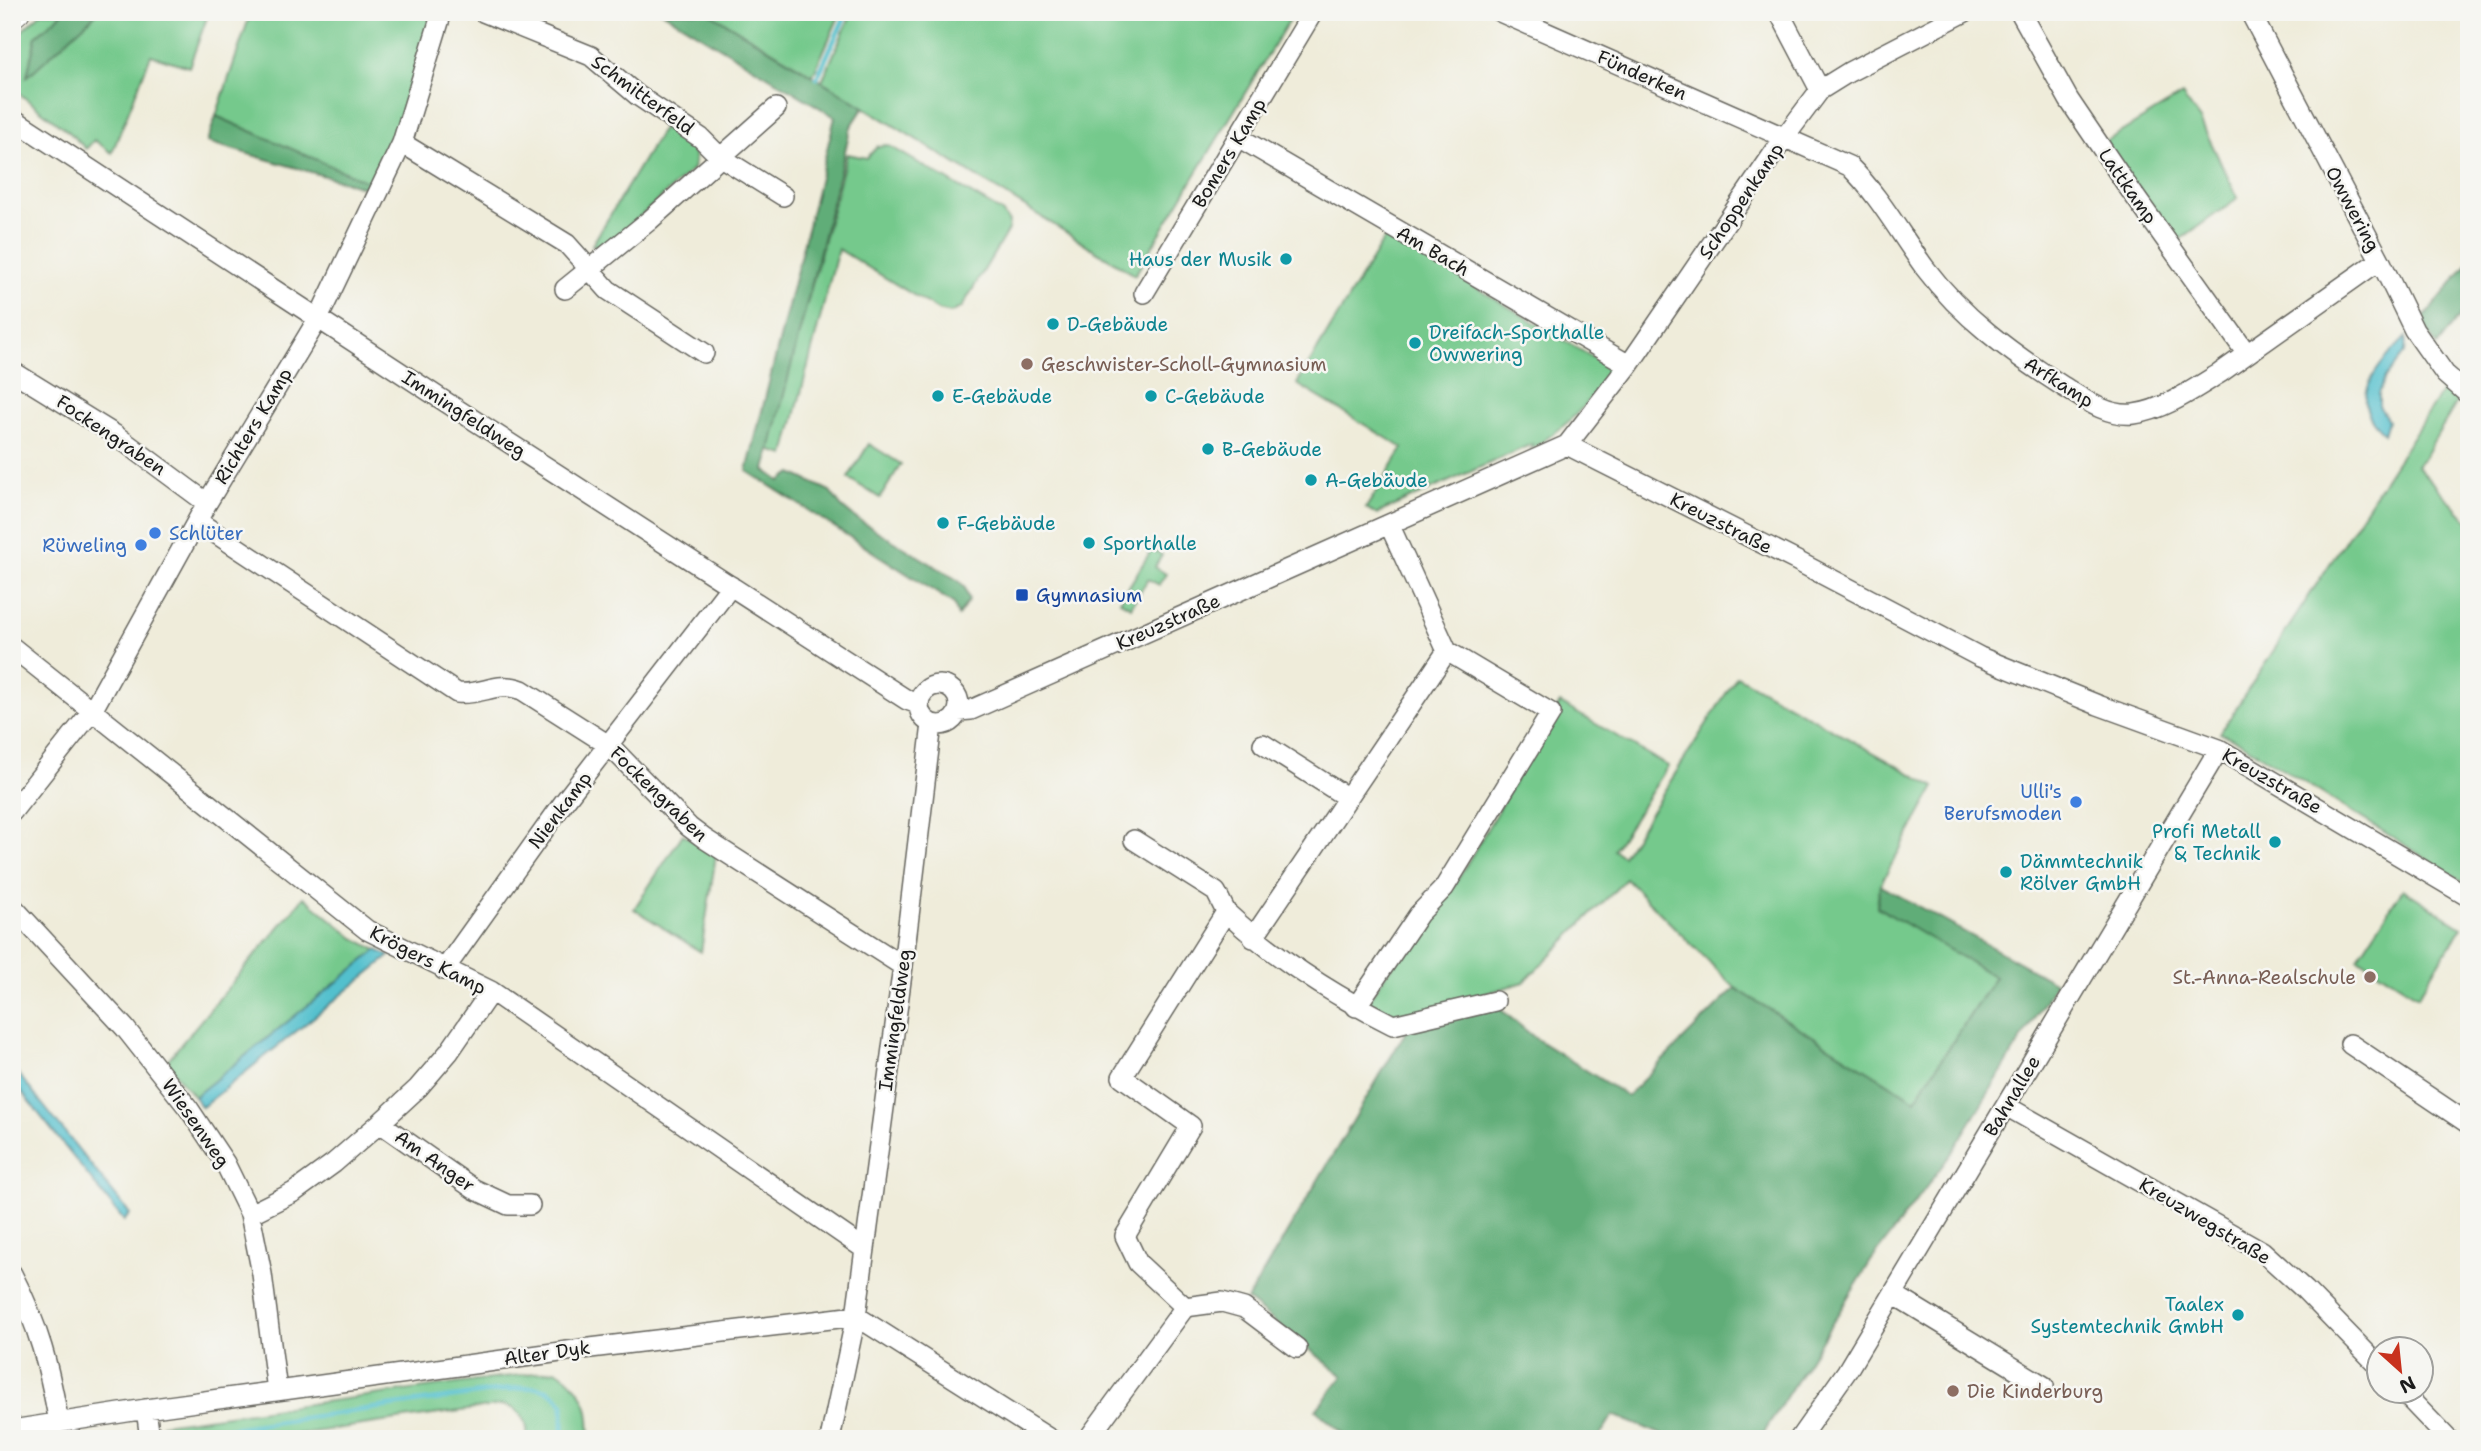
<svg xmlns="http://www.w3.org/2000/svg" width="2481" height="1451" font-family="'Shantell Sans',sans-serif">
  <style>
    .green { fill: #75c98c; stroke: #487254; stroke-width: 2 }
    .forest { fill: #60ad78; stroke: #3e644a; stroke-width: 2 }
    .water { fill: #53c0cd; stroke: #386e74; stroke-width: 2 }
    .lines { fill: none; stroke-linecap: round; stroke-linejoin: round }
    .stream { stroke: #53c0cd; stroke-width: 5 }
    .minor-casing { stroke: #66655e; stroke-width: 22 }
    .tertiary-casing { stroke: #66655e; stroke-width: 25 }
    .minor { stroke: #fff; stroke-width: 19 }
    .tertiary { stroke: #fff; stroke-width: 23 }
    .culture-dot { fill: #0f9aa8; stroke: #f6f6f2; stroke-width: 2.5 }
    .education-dot { fill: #8d6e63; stroke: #f6f6f2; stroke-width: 2.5 }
    .shop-dot { fill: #3f7fe0; stroke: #f6f6f2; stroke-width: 2.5 }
    .transit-dot { fill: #1a4fb4; stroke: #f6f6f2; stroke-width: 2.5 }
    .labels { text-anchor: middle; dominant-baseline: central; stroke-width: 5; stroke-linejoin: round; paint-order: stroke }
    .street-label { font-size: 19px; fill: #1c1c1c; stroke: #f6f6f2 }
    .culture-label { font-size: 19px; fill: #0d838f; stroke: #f6f6f2; text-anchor: start }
    .education-label { font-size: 19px; fill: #785e54; stroke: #f6f6f2; text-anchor: start }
    .shop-label { font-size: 19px; fill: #366cbe; stroke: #f6f6f2; text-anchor: end }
    .transit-label { font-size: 19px; fill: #164399; stroke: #f6f6f2; text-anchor: start }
  </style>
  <rect width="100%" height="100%" fill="#f6f6f2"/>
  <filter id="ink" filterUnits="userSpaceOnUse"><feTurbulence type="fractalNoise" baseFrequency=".0143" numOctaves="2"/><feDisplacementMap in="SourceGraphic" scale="14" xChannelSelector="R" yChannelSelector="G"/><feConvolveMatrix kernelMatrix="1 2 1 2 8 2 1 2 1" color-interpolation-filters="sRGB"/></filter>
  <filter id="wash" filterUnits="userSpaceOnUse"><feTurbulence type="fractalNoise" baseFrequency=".00686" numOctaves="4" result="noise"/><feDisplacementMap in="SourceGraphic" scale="28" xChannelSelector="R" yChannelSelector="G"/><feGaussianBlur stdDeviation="1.57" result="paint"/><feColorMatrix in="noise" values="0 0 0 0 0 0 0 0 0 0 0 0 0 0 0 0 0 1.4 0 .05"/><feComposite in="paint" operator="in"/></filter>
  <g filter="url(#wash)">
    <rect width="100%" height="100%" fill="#efecda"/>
    <!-- green -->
    <path class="green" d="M42,12H64L36,36L27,76L98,12H209L189,67L151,55L112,153L94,140L86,149L69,132L12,88V40Z
      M251,12H436L398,131L375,187L366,188L367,182L216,116Z
      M708,12H841L813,75Z
      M852,12H1294L1135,275L822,81Z
      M2182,95L2200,120L2238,198L2175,243L2103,143Z
      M666,123C684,136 700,144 693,169L604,249L592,245Z
      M888,145L1002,212L1009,222L1008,230L962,307L951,313L938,310L838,249L785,455L768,450L847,154L867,158L878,146Z
      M1387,234L1612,369C1586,406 1570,425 1531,449L1532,444L1376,514L1366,508L1403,448L1297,384Z
      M2444,388L2457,402L2424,457L2416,465L2469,522V885L2238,741L2220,733Z
      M869,444L901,464L880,498L848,478Z
      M1152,549L1162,555L1155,567L1166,574L1159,585L1148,579L1131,607L1120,601Z
      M1737,676L1935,787L1880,885L1877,906L1995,977L1915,1100L1735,988L1626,879L1524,982L1430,1010L1379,1016L1371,1010L1369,999L1425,919L1453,888L1560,703L1668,766L1614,850L1623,856Z
      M683,834L716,855L701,952L634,909Z
      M2403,889L2462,927L2418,996L2358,958Z
      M304,897L354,938L377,950L194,1097L166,1062Z
      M556,1370C583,1387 592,1407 589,1439H527C529,1421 521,1408 503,1405L264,1439H162V1424Z"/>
    <!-- forest -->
    <path class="forest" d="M64,12H98L27,77L36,36Z
      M662,12H708L864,107L851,127L765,470L780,481L792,473L830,491L841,506L854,517L959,581L965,588L969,600L958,616L954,604L747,471L835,117Z
      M216,116L368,182L366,188L207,142Z
      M2469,262V304L2437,346L2421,321Z
      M1880,885L2056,983L1951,1154L1871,1261L1760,1439H1673L1613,1415L1598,1439H1350L1316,1410L1343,1376L1247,1300L1411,1023L1432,1021L1508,997L1499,1008L1535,1038L1627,1096L1735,988L1915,1100L1995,977L1877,907Z"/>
    <!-- water -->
    <path class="water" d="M2406,337L2405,353L2385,378L2379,394V406L2388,420L2384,433C2343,399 2380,364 2406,337Z
      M377,950L390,956L202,1107L194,1097Z
      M12,1066L130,1214L124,1221L12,1080Z"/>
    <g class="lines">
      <!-- stream -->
      <path class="stream" d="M817,78L847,12
        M184,1435L497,1391C522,1388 547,1380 563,1404V1439"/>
    </g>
  </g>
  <g filter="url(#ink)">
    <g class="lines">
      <!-- minor casing -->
      <g class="minor-casing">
        <path id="minor" d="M483,12L591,56L637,95L701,138L719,156L783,196
          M1500,12L1849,166C1879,195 1900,234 1925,268C1962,317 2010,352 2061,385C2082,398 2107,417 2134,414C2164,410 2194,389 2220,373L2380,260
          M1779,12L1820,90
          M2020,12L2069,100L2126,184L2247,354
          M2250,12L2380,260L2414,330L2445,374L2469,395
          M12,118L438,397L907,700L918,704
          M1238,137L1629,365
          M402,143L567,244L608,290L704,353
          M565,289L650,220L776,108
          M1144,293L1313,12
          M12,371L114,434L207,503
          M1567,445L1797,561L1980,657L2098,705L2219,749L2469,897
          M197,521L457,693C482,696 497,680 522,690L610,746L689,827L705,839L903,966
          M12,647L367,930L491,991L863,1248
          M919 705a20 20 0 1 1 40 0a20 20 0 1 1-40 0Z
          M958,711L971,710L1567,445L1629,365L1784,138L1820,90L1849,72L1965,12
          M1263,744L1348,798
          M12,812L92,711L207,503L318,319L402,143L442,12
          M1134,840L1216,892L1226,912
          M12,906L125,1028L189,1109L225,1163L250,1214L262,1274L277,1391
          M1253,938L1447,651L1390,526
          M444,970L564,802L731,586
          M1356,1007L1419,914L1444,888L1551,713L1447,651
          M2350,1044L2469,1124
          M2006,1106L2262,1251L2305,1290L2380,1367
          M380,1123L474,1189L508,1205H530
          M250,1214L294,1192L334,1163L380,1123L418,1088L449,1052L491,991
          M12,1274C39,1326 49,1367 59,1423
          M1893,1294L2044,1386
          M1185,1307L1222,1302L1244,1308L1297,1348
          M2403,1392L2448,1439
          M146,1409L150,1439
          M12,1430L146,1409L582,1349L856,1316L1050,1439
          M830,1439L856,1316L903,966L932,724
          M1088,1439L1185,1307L1138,1263L1125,1236L1191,1126L1122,1077L1226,912C1274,957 1333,995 1393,1025L1495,1001
          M1799,1439L1847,1371L2219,749"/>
      </g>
      <!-- tertiary casing -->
      <g class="tertiary-casing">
        <path id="tertiary" d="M12,17L18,12"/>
      </g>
      <!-- minor -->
      <use href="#minor" class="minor"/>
      <!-- tertiary -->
      <use href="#tertiary" class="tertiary"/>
    </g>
  </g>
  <!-- markers -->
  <g class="culture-dot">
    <circle cx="1286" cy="259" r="7"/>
    <circle cx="1053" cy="324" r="7"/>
    <circle cx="1415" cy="343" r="7"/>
    <circle cx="938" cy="396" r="7"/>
    <circle cx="1151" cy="396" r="7"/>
    <circle cx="1208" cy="449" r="7"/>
    <circle cx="1311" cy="480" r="7"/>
    <circle cx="943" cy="523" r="7"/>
    <circle cx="1089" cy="543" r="7"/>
    <circle cx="2275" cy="842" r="7"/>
    <circle cx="2006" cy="872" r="7"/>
    <circle cx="2238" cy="1315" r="7"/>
  </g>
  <g class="education-dot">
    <circle cx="1027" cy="364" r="7"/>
    <circle cx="2370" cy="977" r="7"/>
    <circle cx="1953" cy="1391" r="7"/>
  </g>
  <g class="shop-dot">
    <circle cx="155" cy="533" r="7"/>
    <circle cx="141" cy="545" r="7"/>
    <circle cx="2076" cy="802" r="7"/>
  </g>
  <rect class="transit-dot" x="1015" y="588" width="14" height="14" rx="3.5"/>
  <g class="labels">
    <!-- street labels -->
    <g class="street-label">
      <text transform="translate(1642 75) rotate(24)">Fünderken</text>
      <text transform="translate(643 95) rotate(36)">Schmitterfeld</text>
      <text transform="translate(1229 153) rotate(-59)">Bomers Kamp</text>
      <text transform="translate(2128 186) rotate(55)">Lattkamp</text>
      <text transform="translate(1741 201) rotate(-56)">Schoppenkamp</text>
      <text transform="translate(2353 209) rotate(62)">Owwering</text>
      <text transform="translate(1433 251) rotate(30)">Am Bach</text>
      <text transform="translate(2059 382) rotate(32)">Arfkamp</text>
      <text transform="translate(464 414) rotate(33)">Immingfeldweg</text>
      <text transform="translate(253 426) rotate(-59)">Richters Kamp</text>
      <text transform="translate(111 435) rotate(34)">Fockengraben</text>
      <text transform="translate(1721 523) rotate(27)">Kreuzstraße</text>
      <text transform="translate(1168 622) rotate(-24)">Kreuzstraße</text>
      <text transform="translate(2272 781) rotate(30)">Kreuzstraße</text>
      <text transform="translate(659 794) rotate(44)">Fockengraben</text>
      <text transform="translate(560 810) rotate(-53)">Nienkamp</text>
      <text transform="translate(428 960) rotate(27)">Krögers Kamp</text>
      <text transform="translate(895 1020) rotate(-82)">Immingfeldweg</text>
      <text transform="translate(2012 1096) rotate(-59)">Bahnallee</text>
      <text transform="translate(196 1123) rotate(55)">Wiesenweg</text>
      <text transform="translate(435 1161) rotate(35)">Am Anger</text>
      <text transform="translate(2205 1221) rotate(31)">Kreuzwegstraße</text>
      <text transform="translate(547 1353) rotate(-8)">Alter Dyk</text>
    </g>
    <!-- culture labels -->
    <g class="culture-label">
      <text x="1272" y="259" text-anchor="end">Haus der Musik</text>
      <text x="1067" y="324">D-Gebäude</text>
      <text x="1429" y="332">Dreifach-Sporthalle<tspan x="1429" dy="22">Owwering</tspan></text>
      <text x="952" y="396">E-Gebäude</text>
      <text x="1165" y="396">C-Gebäude</text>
      <text x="1222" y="449">B-Gebäude</text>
      <text x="1325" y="480">A-Gebäude</text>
      <text x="957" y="523">F-Gebäude</text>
      <text x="1103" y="543">Sporthalle</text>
      <text x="2261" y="831" text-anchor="end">Profi Metall<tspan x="2261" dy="22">&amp; Technik</tspan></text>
      <text x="2020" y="861">Dämmtechnik<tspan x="2020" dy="22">Rölver GmbH</tspan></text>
      <text x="2224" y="1304" text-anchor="end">Taalex<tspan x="2224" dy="22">Systemtechnik GmbH</tspan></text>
    </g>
    <!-- education labels -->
    <g class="education-label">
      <text x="1041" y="364">Geschwister-Scholl-Gymnasium</text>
      <text x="2356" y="977" text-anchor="end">St.-Anna-Realschule</text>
      <text x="1967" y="1391">Die Kinderburg</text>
    </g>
    <!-- shop labels -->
    <g class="shop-label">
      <text x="169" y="533" text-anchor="start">Schlüter</text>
      <text x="127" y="545">Rüweling</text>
      <text x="2062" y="791">Ulli's<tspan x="2062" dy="22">Berufsmoden</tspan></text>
    </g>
    <!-- transit labels -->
    <g class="transit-label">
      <text x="1036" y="595">Gymnasium</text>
    </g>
  </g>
  <!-- margin -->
  <rect width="2481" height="1451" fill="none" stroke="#f6f6f2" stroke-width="42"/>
  <!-- north arrow -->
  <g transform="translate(2400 1370) rotate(153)"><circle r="33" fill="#f6f6f2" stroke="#9f9f9c" stroke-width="2"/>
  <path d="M0-5L12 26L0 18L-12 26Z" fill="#c8321e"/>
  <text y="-10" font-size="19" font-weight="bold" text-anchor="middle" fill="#1c1c1c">N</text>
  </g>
</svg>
